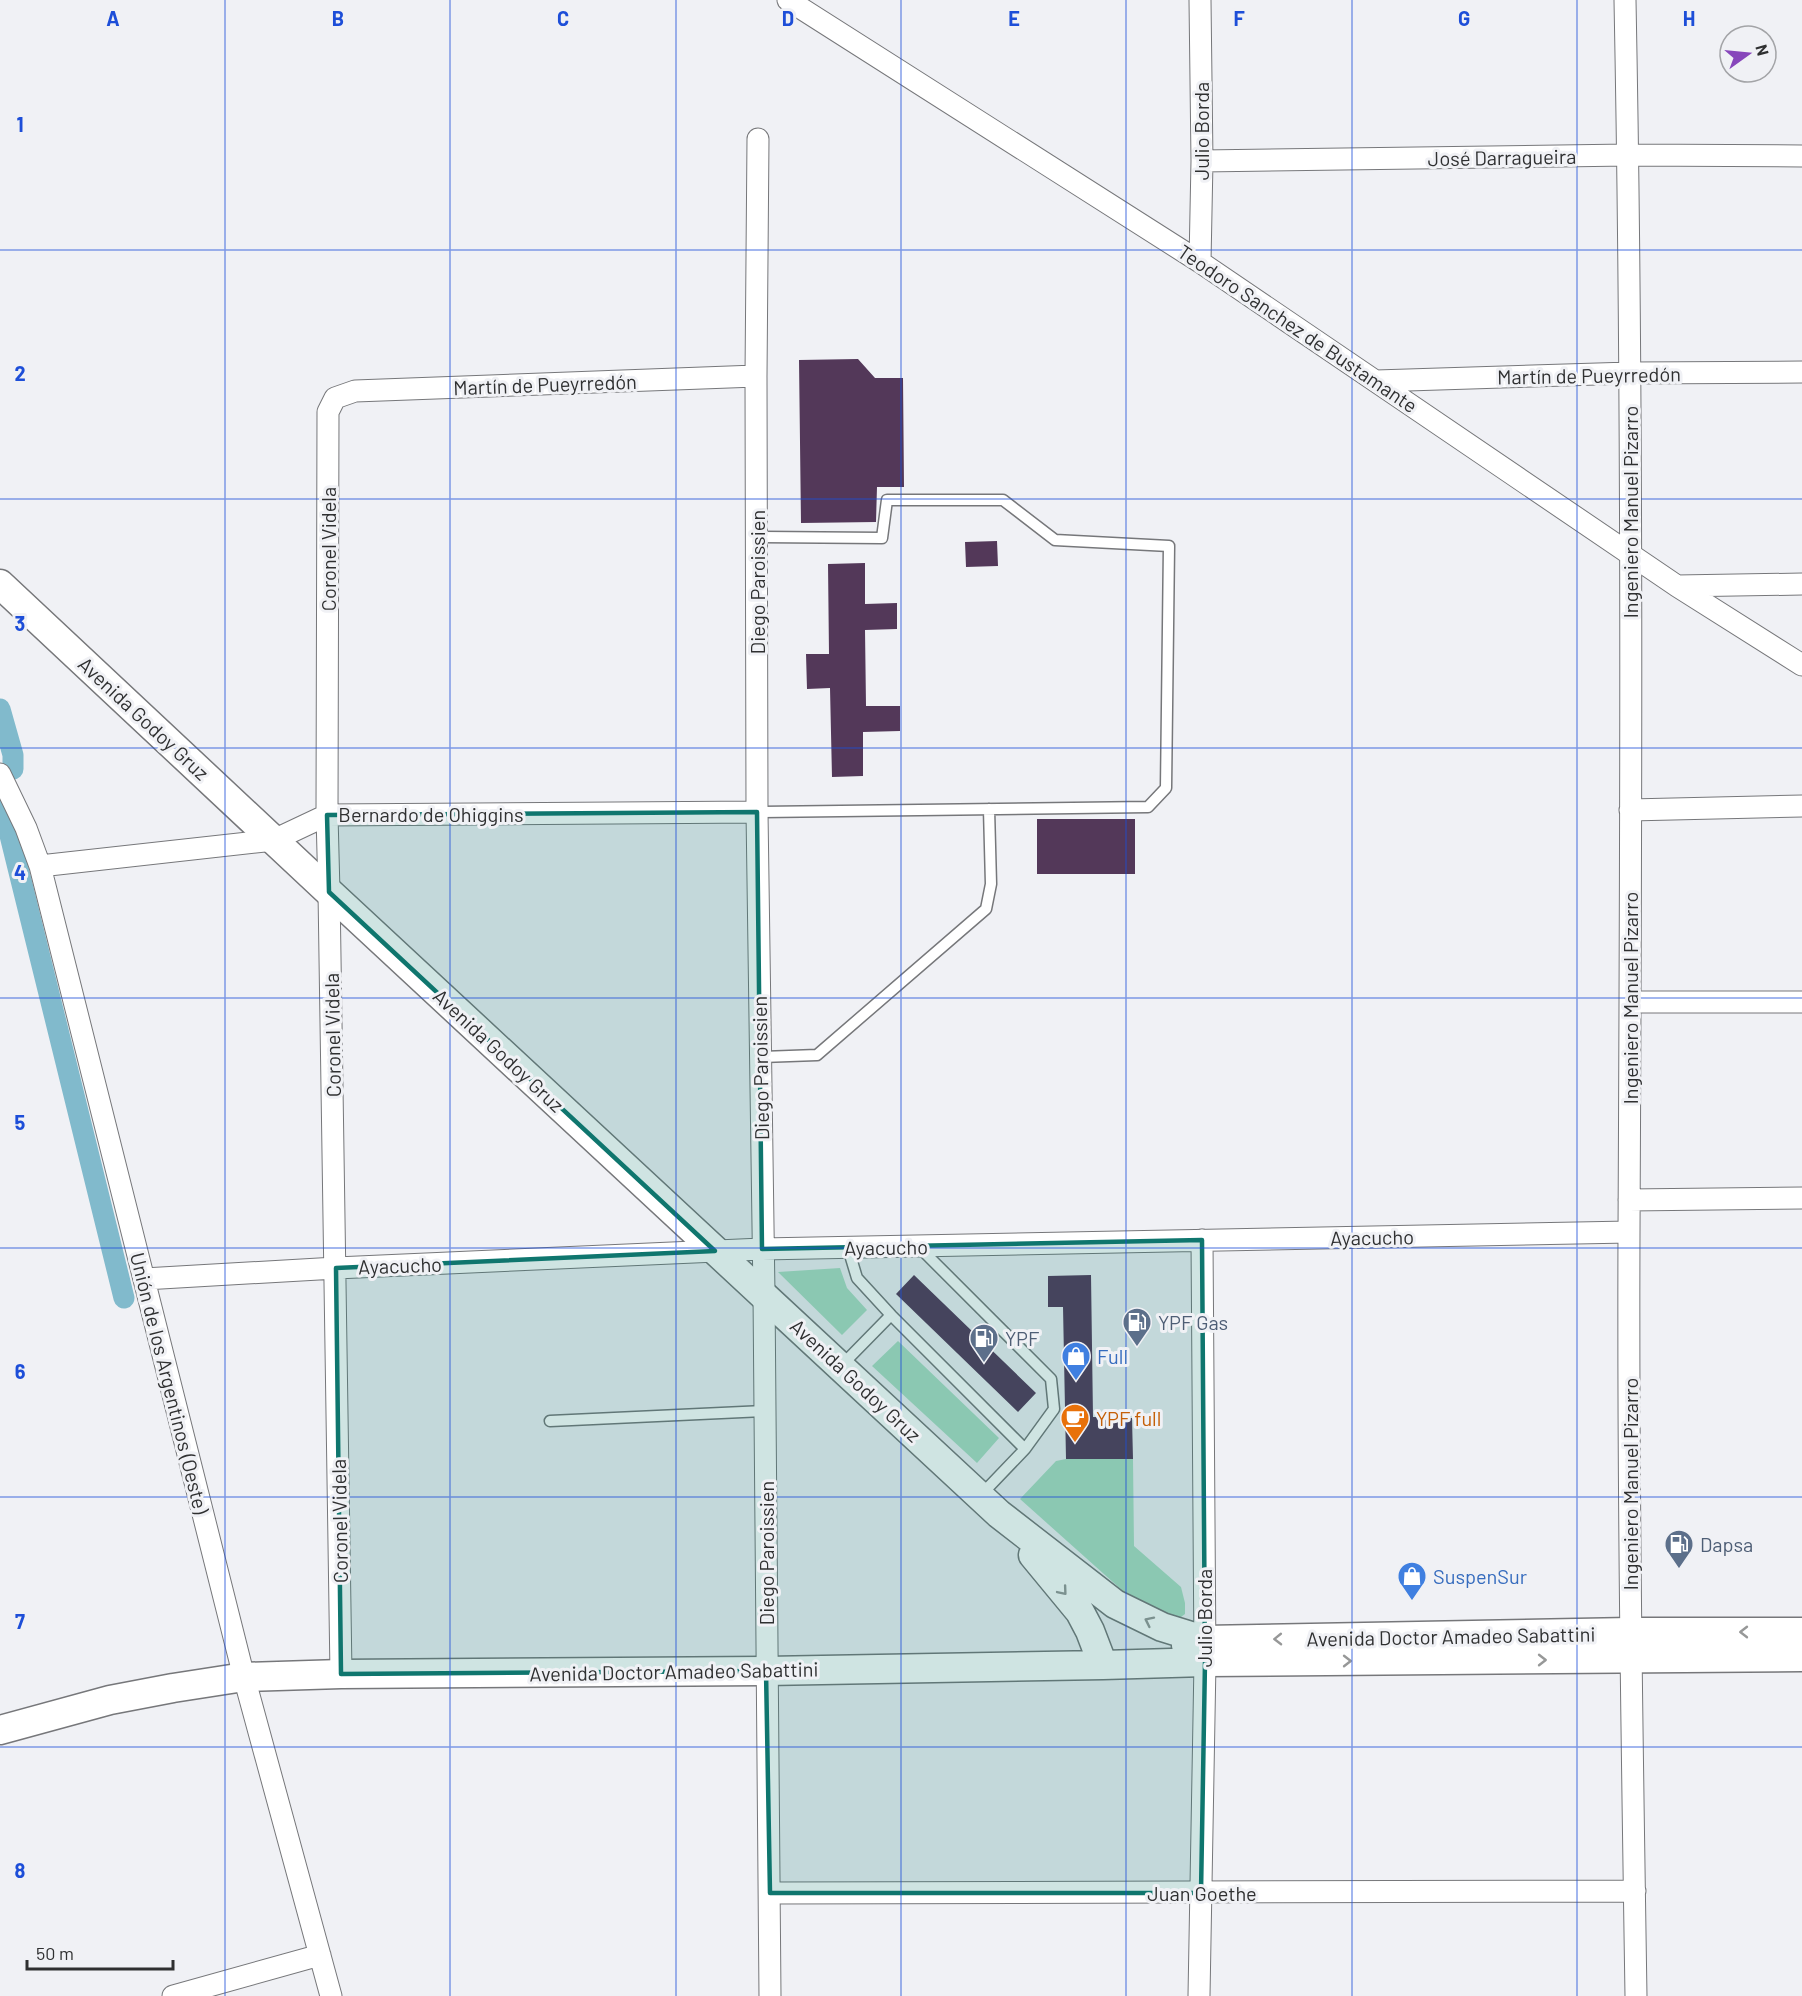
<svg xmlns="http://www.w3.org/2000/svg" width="1802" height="1996" font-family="Barlow,sans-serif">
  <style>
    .green { fill: #abdcc4 }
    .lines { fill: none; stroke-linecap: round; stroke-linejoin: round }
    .canal { stroke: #81bacc; stroke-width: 21 }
    .building { fill: #533859 }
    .lane-casing { stroke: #76777a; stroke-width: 13 }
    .street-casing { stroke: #76777a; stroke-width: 23 }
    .secondary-casing { stroke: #76777a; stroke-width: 31 }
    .lane { stroke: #fff; stroke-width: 10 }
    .street { stroke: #fff; stroke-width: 21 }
    .secondary { stroke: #fff; stroke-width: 28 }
    .oneway { stroke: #979898 }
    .marked { fill: #0f766e; fill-opacity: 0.2; stroke: #0f766e; stroke-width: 4.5; stroke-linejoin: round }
    .grid { fill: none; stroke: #1d4ed8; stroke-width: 1.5; stroke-opacity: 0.55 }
    .labels { text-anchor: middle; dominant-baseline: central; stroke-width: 6; stroke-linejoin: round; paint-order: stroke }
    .street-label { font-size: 20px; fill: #2f3031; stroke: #f0f1f5 }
    .service-label { font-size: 20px; fill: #4e5e75; stroke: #f0f1f5; text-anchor: start }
    .shop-label { font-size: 20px; fill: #366cbe; stroke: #f0f1f5; text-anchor: start }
    .food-label { font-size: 20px; fill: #c56008; stroke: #f0f1f5; text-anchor: start }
    .grid-label { font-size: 20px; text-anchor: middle; font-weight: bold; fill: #1d4ed8; stroke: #f0f1f5; stroke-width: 6; stroke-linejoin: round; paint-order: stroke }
  </style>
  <rect width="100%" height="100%" fill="#f0f1f5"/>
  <!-- green -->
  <path class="green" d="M840,1268L847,1288L867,1310L842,1335L778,1272Z
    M898,1341L999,1438L977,1463L872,1366Z
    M1066,1459H1133L1134,1546L1181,1587L1185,1603V1614L1177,1620L1133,1600L1020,1499L1056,1461Z"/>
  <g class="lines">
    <!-- canal -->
    <path class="canal" d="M0,709L13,755V769
      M3,807L124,1298"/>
  </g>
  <!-- building -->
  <path class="building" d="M858,359L875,378H903L904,487H877L876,522L801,523L799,360Z
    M997,541L998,566L966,567L965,542Z
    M865,563V604L897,603V629L865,630L866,706H900V731L863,732V776L832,777L830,688L807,689L806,654H829L828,564Z
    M1037,819H1135V874H1037Z
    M914,1275L1036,1393L1018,1412L896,1294Z
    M1091,1275L1093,1417L1132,1418L1133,1459H1066L1063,1307H1048V1276Z"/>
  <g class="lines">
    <!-- lane casing -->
    <g class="lane-casing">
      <path id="lane" d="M756,537L882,538L887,500H1003L1055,540L1169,546L1166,788L1148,807L757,812
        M760,1057L817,1055L986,909L991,884L989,809
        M919,1247L1051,1379L1054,1409L1025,1449
        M848,1248L857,1278L891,1315
        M842,1365L891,1315L1025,1449L980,1496
        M550,1421L765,1411"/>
    </g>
    <!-- street casing -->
    <g class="street-casing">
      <path id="street" d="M788,0L1200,262L1677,586L1802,665
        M1625,0C1633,411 1631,823 1629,1234C1628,1488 1632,1742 1636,1996
        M758,139L756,376L757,812L764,1294L770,1996
        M1202,161L1628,155L1802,156
        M1200,262L1202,161L1200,0
        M1376,381L1630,373L1802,372
        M1677,586L1802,584
        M0,774L26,828L40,866L244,1677L331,1996
        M1630,810L1802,806
        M40,866L274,840L327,815L757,812
        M1630,1002H1802
        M1629,1200L1802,1198
        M144,1279L336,1268L762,1249L1629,1232
        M341,1674L329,892L327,815L328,412L335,398L355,391L756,376
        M770,1893L1635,1891
        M173,1996L320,1955
        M1199,1996L1205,1662L1202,1240"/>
    </g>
    <!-- secondary casing -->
    <g class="secondary-casing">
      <path id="secondary" d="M0,584L329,892L999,1514L1115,1604L1162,1627L1204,1640
        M1033,1555L1080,1612L1090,1631L1103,1665
        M1186,1645L1204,1640L1630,1632H1802
        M0,1730L110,1700L173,1688L244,1677L341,1674L766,1671L1103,1665L1205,1662L1802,1657"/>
    </g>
    <!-- lane -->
    <use href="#lane" class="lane"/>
    <!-- street -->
    <use href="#street" class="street"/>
    <!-- secondary -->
    <use href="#secondary" class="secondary"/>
  </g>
  <!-- one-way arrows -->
  <defs><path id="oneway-chevron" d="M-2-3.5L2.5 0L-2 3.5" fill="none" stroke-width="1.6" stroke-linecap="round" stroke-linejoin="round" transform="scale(1.5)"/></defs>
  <g class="oneway">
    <use href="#oneway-chevron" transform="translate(1063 1591) rotate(50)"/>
    <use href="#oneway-chevron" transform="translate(1149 1621) rotate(-154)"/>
    <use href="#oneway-chevron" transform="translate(1744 1632) rotate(180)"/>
    <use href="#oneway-chevron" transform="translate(1278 1639) rotate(179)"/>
    <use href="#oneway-chevron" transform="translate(1542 1660)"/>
    <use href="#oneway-chevron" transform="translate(1347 1661)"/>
  </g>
  <!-- marked area -->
  <path class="marked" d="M757,812L762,1249L1202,1240L1205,1662L1201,1893H770L766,1671L341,1674L336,1268L715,1251L329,892L327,815Z"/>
  <!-- grid -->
  <path class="grid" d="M225,0V1996M450,0V1996M676,0V1996M901,0V1996M1126,0V1996M1352,0V1996M1577,0V1996M0,250H1802M0,499H1802M0,748H1802M0,998H1802M0,1248H1802M0,1497H1802M0,1747H1802"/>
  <!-- icons -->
  <defs>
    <g id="fuel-pin" transform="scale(1.5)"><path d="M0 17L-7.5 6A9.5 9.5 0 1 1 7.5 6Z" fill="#5c6f8a" stroke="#f0f1f5"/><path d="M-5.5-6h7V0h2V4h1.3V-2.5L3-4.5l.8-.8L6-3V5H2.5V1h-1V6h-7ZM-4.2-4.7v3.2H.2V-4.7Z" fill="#fff"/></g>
    <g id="shop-pin" transform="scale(1.5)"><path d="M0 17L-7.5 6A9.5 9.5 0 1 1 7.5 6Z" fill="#3f7fe0" stroke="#f0f1f5"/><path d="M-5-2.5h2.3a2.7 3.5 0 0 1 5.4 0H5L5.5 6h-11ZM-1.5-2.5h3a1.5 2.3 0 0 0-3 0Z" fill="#fff"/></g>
    <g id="cafe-pin" transform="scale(1.5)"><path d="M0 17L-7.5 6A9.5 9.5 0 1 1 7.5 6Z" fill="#e8710a" stroke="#f0f1f5"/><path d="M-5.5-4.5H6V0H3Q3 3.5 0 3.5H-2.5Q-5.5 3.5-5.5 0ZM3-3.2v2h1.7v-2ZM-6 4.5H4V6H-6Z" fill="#fff"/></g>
  </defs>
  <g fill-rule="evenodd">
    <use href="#fuel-pin" x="1137" y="1322"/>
    <use href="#fuel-pin" x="984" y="1338"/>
    <use href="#shop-pin" x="1076" y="1356"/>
    <use href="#cafe-pin" x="1075" y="1418"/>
    <use href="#fuel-pin" x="1679" y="1544"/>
    <use href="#shop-pin" x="1412" y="1576"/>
  </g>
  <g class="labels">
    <!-- street labels -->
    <g class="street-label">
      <text transform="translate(1201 131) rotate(-90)">Julio Borda</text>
      <text transform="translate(1502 157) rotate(-1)">José Darragueira</text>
      <text transform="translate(1298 328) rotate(34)">Teodoro Sanchez de Bustamante</text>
      <text transform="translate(1589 375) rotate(-1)">Martín de Pueyrredón</text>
      <text transform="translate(545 384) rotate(-2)">Martín de Pueyrredón</text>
      <text transform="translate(1630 512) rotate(-90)">Ingeniero Manuel Pizarro</text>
      <text transform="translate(328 549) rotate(-90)">Coronel Videla</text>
      <text transform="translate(757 582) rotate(-90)">Diego Paroissien</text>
      <text transform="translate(144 718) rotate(43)">Avenida Godoy Gruz</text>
      <text x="431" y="814">Bernardo de Ohiggins</text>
      <text transform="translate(1630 998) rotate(-90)">Ingeniero Manuel Pizarro</text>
      <text transform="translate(332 1035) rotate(-91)">Coronel Videla</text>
      <text transform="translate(499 1050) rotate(43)">Avenida Godoy Gruz</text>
      <text transform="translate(760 1068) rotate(-91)">Diego Paroissien</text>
      <text transform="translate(1372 1237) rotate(-1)">Ayacucho</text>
      <text transform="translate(886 1247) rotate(-1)">Ayacucho</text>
      <text transform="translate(400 1265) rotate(-2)">Ayacucho</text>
      <text transform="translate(856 1380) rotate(43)">Avenida Godoy Gruz</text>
      <text transform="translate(170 1383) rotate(76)">Unión de los Argentinos (Oeste)</text>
      <text transform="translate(1630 1484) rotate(-90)">Ingeniero Manuel Pizarro</text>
      <text transform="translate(339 1521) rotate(-91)">Coronel Videla</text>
      <text transform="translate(766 1553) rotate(-90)">Diego Paroissien</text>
      <text transform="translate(1204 1618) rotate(-90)">Julio Borda</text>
      <text transform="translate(1451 1636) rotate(-1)">Avenida Doctor Amadeo Sabattini</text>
      <text transform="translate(674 1671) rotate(-1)">Avenida Doctor Amadeo Sabattini</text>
      <text x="1202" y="1893">Juan Goethe</text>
    </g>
    <!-- service labels -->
    <g class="service-label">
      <text x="1158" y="1322">YPF Gas</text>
      <text x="1005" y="1338">YPF</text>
      <text x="1700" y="1544">Dapsa</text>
    </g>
    <!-- shop labels -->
    <g class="shop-label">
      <text x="1097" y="1356">Full</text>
      <text x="1433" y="1576">SuspenSur</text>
    </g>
    <!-- food labels -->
    <g class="food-label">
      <text x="1096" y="1418">YPF full</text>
    </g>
  </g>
  <g class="grid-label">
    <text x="113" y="26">A</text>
    <text x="338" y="26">B</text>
    <text x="563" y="26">C</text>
    <text x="788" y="26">D</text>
    <text x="1014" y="26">E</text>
    <text x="1239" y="26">F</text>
    <text x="1464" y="26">G</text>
    <text x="1689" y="26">H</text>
    <text x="20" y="132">1</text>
    <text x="20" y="381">2</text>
    <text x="20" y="631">3</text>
    <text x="20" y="880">4</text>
    <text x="20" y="1130">5</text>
    <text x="20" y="1379">6</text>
    <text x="20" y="1629">7</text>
    <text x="20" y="1878">8</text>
  </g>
  <!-- north arrow -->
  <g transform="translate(1748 54) rotate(75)"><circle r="28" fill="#f0f1f5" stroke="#a3a4a7" stroke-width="1.5"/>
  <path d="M0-4.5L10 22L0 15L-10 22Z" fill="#8746bb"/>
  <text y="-9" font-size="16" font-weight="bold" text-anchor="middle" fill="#2f3031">N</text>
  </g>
  <!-- scale -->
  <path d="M27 1960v9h146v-9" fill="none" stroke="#2f3031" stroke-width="3"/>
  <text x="36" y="1960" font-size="18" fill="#2f3031" stroke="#f0f1f5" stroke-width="4.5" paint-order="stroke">50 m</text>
</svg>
